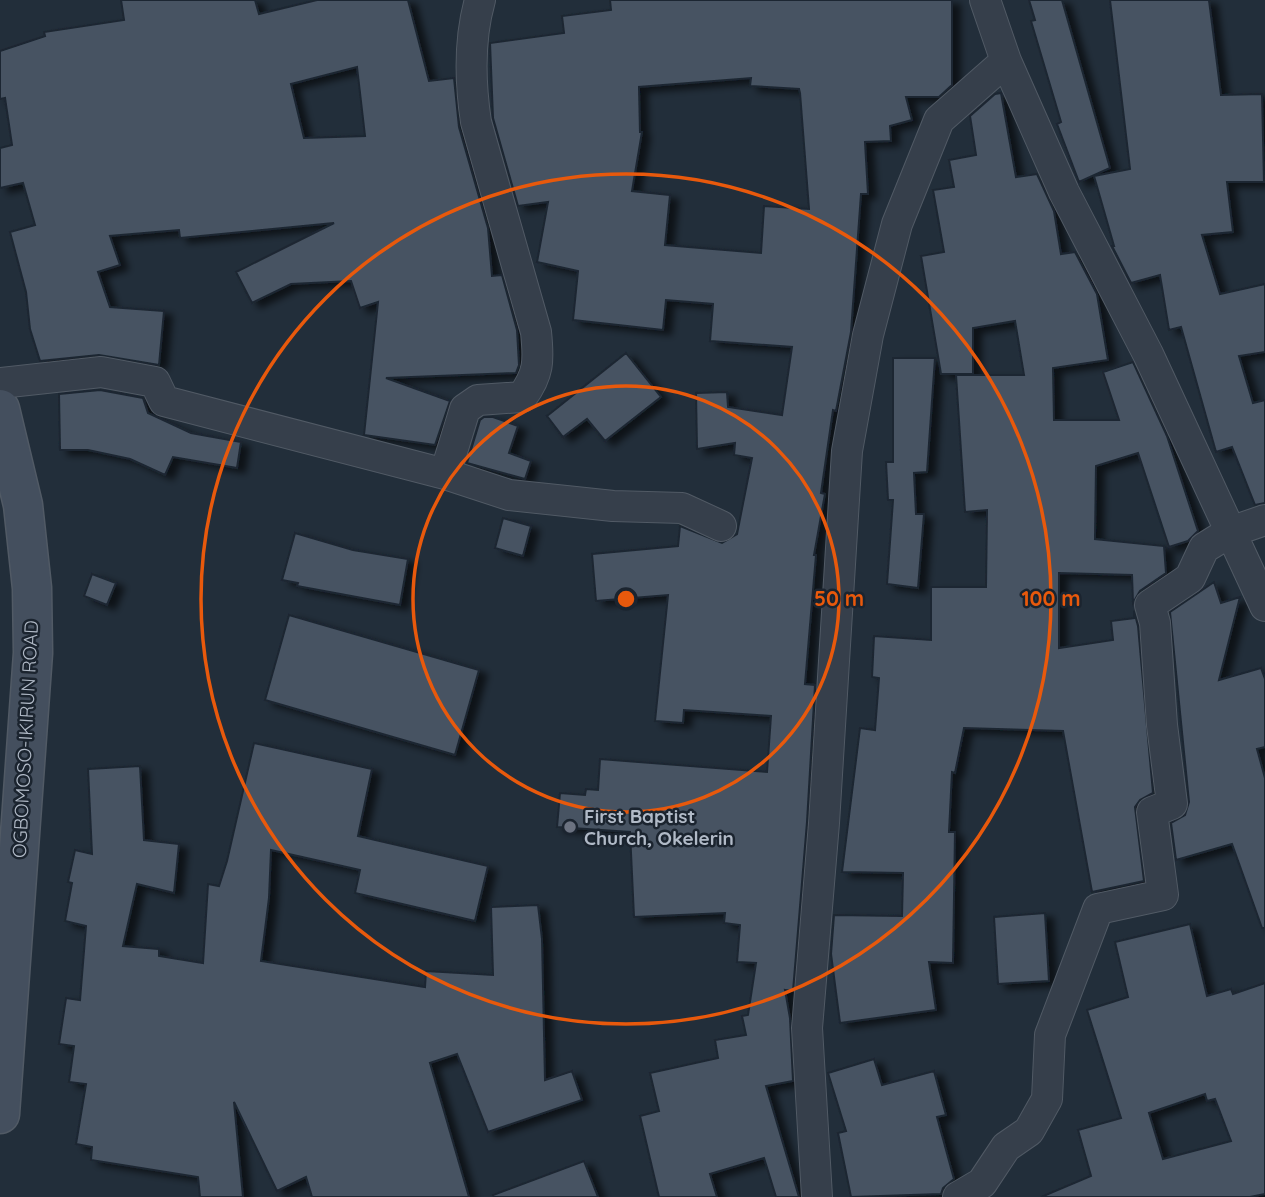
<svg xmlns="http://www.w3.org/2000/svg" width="1265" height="1197" font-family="Quicksand,sans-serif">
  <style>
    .building { fill: #465362; stroke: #1d2631; stroke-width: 2; fill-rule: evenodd; filter: url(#shadow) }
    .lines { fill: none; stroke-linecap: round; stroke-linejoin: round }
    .street-casing { stroke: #515a65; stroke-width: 32 }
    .secondary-casing { stroke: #515a65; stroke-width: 41 }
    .street { stroke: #363f4b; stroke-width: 30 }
    .secondary { stroke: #444f5e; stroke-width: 38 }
    .ring { fill: none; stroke: #e8590c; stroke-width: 3.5 }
    .worship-dot { fill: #6b7280; stroke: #1b242f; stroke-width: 2.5 }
    .labels { text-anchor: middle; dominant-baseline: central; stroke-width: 5; stroke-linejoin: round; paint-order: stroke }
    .street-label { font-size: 19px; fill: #b1bac7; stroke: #1b242f }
    .poi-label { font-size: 19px; font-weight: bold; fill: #b1bac7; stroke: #1b242f; text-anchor: start }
    .centre { fill: #e8590c; stroke: #1b242f; stroke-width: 3.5 }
    .ring-label { font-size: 21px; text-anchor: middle; font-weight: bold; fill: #e8590c; stroke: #1b242f; stroke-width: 5; stroke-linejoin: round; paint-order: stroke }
  </style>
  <defs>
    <filter id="shadow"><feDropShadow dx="8" dy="4.5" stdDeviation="3.5" flood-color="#0009"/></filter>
  </defs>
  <rect width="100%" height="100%" fill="#222e3a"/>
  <!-- building -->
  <path class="building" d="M121,0H255L259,14L317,0H408L429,81L454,78L459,127L488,228L492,276L502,275L517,330L519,365L516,373L386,378L450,401L435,445L364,435L378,302L360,308L351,281L291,284L252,303L236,272L334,223L180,238L179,230L110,236L120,265L98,272L110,307L164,311L159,365L99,355L40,361L30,329L26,292L10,232L35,225L23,183L0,188V148L12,145L5,98L0,99V51L45,36L44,32L124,20ZM357,67L365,136L304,138L291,84Z
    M610,0H952V85L939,97H906L912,120L890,126L891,141L865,142L868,194H861L851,332L836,411L833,410L821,493L825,494L814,555H816L805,684L815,685L807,822L793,991L785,990L790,1018L793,1081L766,1086L799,1197H776L764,1158L710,1174L717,1197H659L640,1116L659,1111L650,1073L718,1058L715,1040L746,1035L742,1016L748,1015L756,963L737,962L740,925L724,923L725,913L634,917L630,832L557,827L560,793L585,795L586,789L598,790L600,759L767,772L771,716L684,710L683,723L655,721L668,595L596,601L592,554L678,546L680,526L722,543L737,534L752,458L734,455L735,443L697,449L696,393L727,392L728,407L782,415L792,347L710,341L713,304L666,300L663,330L573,320L578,271L537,262L548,202L518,206L493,118L490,43L564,33L562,16L611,10ZM751,78L750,86L799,89L800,93L809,209L764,206L761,253L665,245L670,195L632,191L642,132H640L639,87Z
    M1029,0H1062L1110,168L1079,182L1057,124L1061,122L1031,21L1035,20Z
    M1110,0H1209L1221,95L1262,94L1264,182H1227L1233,232L1202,235L1220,294L1265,284V352L1239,356L1253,403L1265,400V503L1255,505L1232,447L1216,452L1181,327L1169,330L1160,275L1131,283L1112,246H1114L1094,176L1130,169Z
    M1001,93L1016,177L1037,174L1054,211L1061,254L1075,252L1097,294L1108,360L1053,368L1054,420H1119L1103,372L1133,362L1167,436L1198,531L1188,541L1169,547L1138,453L1096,466L1095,539L1164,546L1166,573L1140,591L1133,603L1132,575L1059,573V648L1113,640L1111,621L1134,618V611L1138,626L1153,793L1140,800L1135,807L1144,881L1092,892L1063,731L964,728L955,773L952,772L949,832H955L953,963L929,962L936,1010L840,1023L831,954L834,915L902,916L903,873L842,872L860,728L875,730L879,678L872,677L874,636L931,640V587H986L987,510L965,512L956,375H1024L1015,321L973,328V374H941L921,256L944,252L933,190L954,187L949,160L976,155L970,116L995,94Z
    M626,353L661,397L605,441L587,419L563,437L547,416Z
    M893,358H935L927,472L914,473L916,514H924L918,588L887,584L893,500H888L886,462H893Z
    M100,390L143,398L148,413L191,433L241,442L237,468L173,457L165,475L130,459L88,450H60L59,394Z
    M484,417H493L518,426L509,453L531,461L525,479L467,463L480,420Z
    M503,518L531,526L523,556L495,548Z
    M295,533L353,550L408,559L400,605L297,586L298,583L282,580Z
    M92,574L116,583L107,605L84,596Z
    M1214,582L1221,603L1240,597L1219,680L1261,668L1265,679V747L1257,749L1265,778V928H1262L1232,844L1176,860L1171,823L1185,815L1189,802L1170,612Z
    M289,615L479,670L455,755L265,700Z
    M254,743L372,769L358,836L488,866L475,921L355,893L360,870L271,850L269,898L261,961L425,987L426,971L493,975L491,907L538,905L542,939L545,1080L572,1071L582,1100L488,1132L457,1054L430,1063L469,1197H312L306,1177L277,1191L234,1102L243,1197H200L198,1177L91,1160L92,1147L76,1144L86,1084L69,1082L74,1046L59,1044L66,998L80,1000L86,926L65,921L72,883L68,882L75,850L92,854L88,769L140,766L144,840L179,844L174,893L137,884L123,946L159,949V956L203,963L208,884L219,886L227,861Z
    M1045,913L1049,981L998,984L994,917Z
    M1190,924L1207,996L1231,989L1233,994L1265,983V1194L1250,1197H1041L1091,1176L1078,1130L1121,1118L1087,1010L1128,997L1115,942ZM1205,1094L1207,1101L1215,1099L1231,1141L1163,1159L1149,1113Z
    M874,1059L882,1085L934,1071L946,1115L937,1117L954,1179L943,1188L941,1194L851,1197L838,1133L846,1131L828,1073Z
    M584,1161L598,1197H494L493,1195Z"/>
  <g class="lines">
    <!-- street casing -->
    <g class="street-casing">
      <path id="street" d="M985,0L1006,61L1064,192L1148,354L1265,606
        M0,383L101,372L155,382L164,401L445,474L509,495L613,506L682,508L721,526
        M445,474L465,409L478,400L522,397C539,374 539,361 536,332L476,122C470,82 469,39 480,0
        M817,1197L807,1028L824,823L847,451L868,335L897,224L939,120L1006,61
        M958,1197L982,1183L1006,1147L1029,1131L1047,1099L1050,1035L1098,909L1163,895L1152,812L1172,804L1162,725L1155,623L1150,605L1190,578L1204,548L1230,532L1265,520"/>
    </g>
    <!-- secondary casing -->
    <g class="secondary-casing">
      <path id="secondary" d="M0,409L23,505L32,588L33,653L0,1114"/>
    </g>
    <!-- street -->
    <use href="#street" class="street"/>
    <!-- secondary -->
    <use href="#secondary" class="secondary"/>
  </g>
  <!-- distance rings -->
  <g class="ring">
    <circle cx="626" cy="599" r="213"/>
    <circle cx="626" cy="599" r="425"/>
  </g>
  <!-- markers -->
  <circle class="worship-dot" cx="570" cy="827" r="7"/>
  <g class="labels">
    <!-- street labels -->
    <g class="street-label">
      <text transform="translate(25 739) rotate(-87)">OGBOMOSO-IKIRUN ROAD</text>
    </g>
    <!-- poi labels -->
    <g class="poi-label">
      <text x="584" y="816">First Baptist<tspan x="584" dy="22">Church, Okelerin</tspan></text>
    </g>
  </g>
  <circle cx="626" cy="599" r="10" class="centre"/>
  <g class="ring-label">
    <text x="839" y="606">50 m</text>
    <text x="1051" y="606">100 m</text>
  </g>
</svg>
